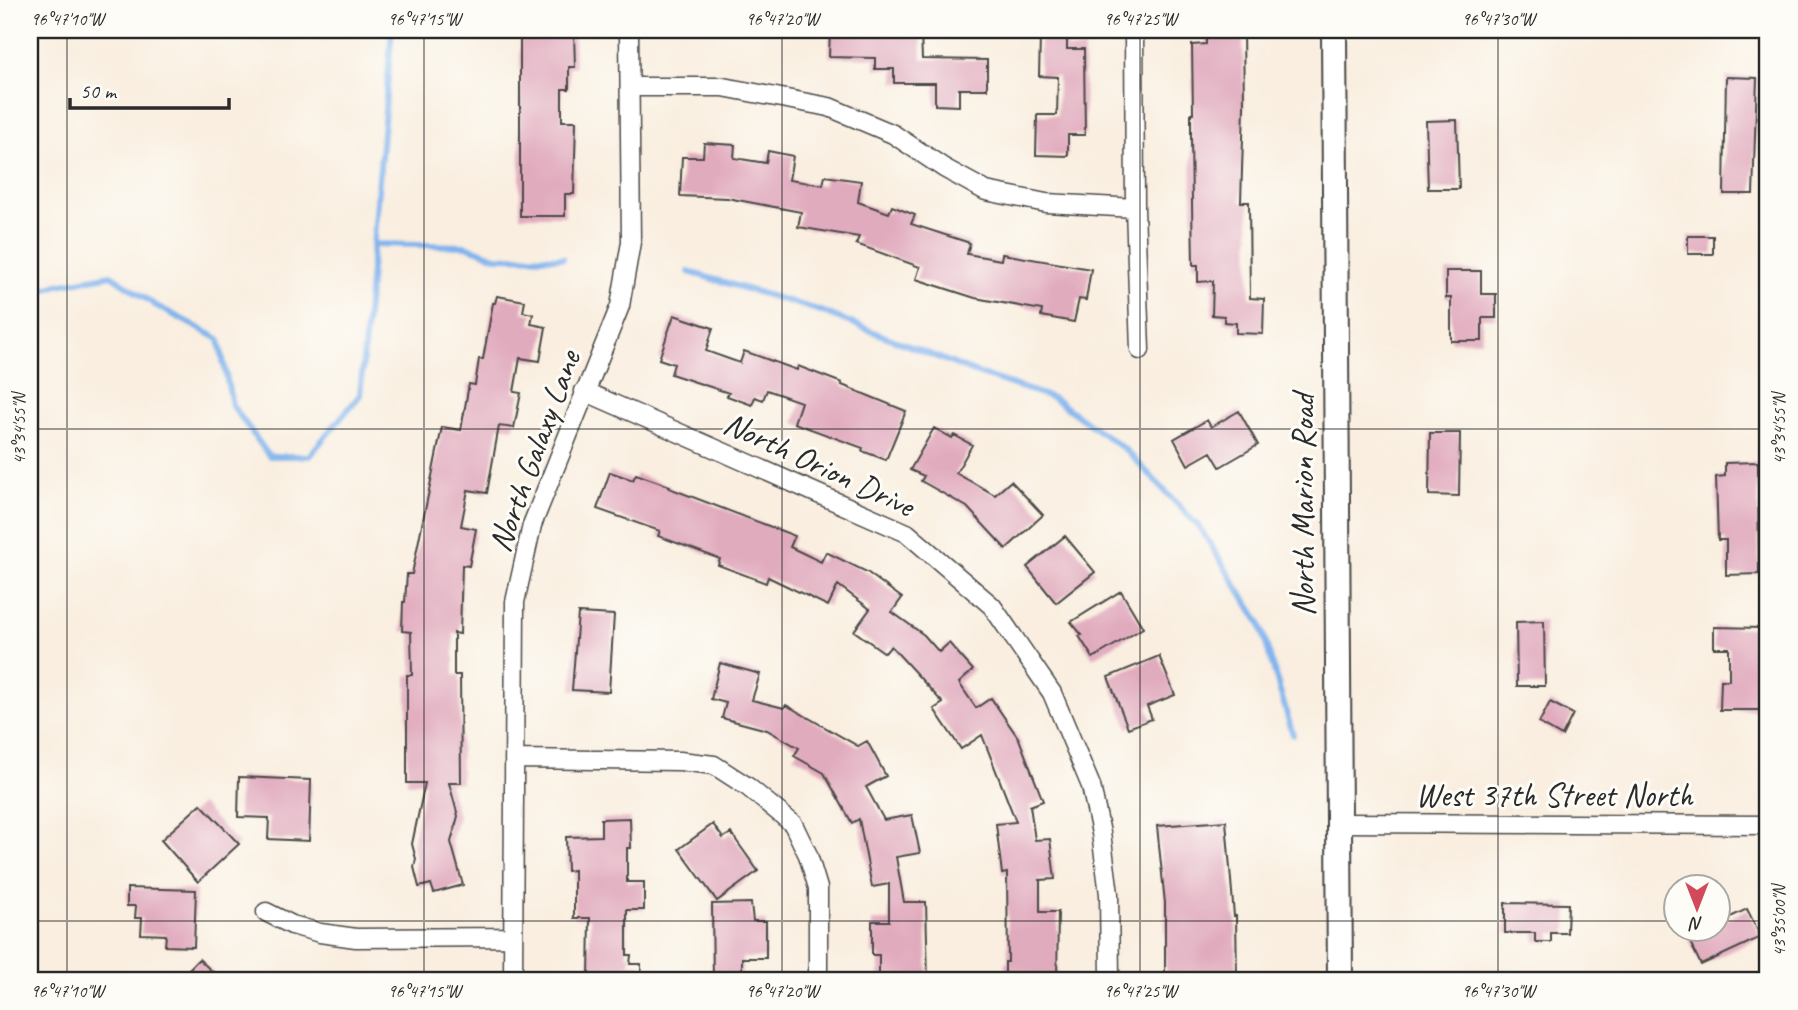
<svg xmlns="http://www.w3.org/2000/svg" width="1798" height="1010" font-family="Caveat,sans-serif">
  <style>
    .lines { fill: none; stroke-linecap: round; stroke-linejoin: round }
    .stream { stroke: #80b3ed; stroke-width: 6 }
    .building { fill: #e1abbe }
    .minor-casing { stroke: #4a4846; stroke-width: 21 }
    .secondary-casing { stroke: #4a4846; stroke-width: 28 }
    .minor { stroke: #fff; stroke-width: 18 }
    .secondary { stroke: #fff; stroke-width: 24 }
    .ticks { fill: none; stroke: #2b2b2b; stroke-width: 2; stroke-opacity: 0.45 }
    .labels { text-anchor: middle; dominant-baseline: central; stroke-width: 6; stroke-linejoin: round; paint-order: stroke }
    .street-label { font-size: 33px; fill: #2b2b2b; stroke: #fdfcf7 }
    .neatline { fill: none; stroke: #2b2b2b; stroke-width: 2.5 }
    .ticks-label { font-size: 18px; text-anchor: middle; fill: #2b2b2b }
  </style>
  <rect width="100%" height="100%" fill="#fdfcf7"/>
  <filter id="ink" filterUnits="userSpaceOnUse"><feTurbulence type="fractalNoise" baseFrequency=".0143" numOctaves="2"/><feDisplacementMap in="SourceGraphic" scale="14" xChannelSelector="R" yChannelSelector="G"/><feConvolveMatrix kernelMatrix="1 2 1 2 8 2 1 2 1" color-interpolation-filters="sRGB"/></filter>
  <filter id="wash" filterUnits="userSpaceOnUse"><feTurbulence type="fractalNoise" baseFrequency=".00686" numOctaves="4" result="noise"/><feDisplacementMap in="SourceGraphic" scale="28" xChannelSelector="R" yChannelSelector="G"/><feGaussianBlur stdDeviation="1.57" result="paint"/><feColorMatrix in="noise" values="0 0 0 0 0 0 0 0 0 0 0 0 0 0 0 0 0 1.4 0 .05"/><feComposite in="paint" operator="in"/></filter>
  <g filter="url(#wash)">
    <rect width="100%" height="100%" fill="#f9eedf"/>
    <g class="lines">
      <!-- stream -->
      <path class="stream" d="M373,244L466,246L496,257L563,258
        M689,272L821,311L977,373L1053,398L1127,451L1200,528L1260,623L1293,735
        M30,295L58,285L111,275L155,305L219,339L232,405L269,456H309L360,395L392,30"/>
    </g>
    <g id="blocks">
      <!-- building -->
      <path class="building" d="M830,30H855L854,33L921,32L922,59L987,60V89H959V106L935,105V83H894V69H875V58L829,57Z
        M1206,30H1243L1244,107L1241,202H1249L1250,298L1264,299L1263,334L1236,333V323L1224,322V316L1212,315L1213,281L1198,282V265H1193L1191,139V113H1193L1192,45L1206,44Z
        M520,32H574L575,67H569V89H562V121H576L574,194H565V216H520Z
        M1040,37H1067V49H1084L1085,135H1068V156L1036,155L1037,115H1057L1058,77L1039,76Z
        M1726,77L1757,78L1753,194H1724Z
        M1457,120L1459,189H1428L1426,121Z
        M704,143L735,145L734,158L766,163L768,151L793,156L789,180L823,185L825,176L861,181L858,202L889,213L892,206L915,215L911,224L970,243L967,254L1001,260L1002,254L1091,269L1086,300L1079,299L1074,322L1041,316L1042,310L975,298L916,279L920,267L856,244L859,237L798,227L801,212L727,198L680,196L682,157H703Z
        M1688,236H1713V254H1688Z
        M1446,271H1481V294H1496V318H1482V341H1451V298H1446Z
        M497,296L525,301L523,312L533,314L531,324L546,327L540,361L520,358L514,392L521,393L514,428L499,426L487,493L468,490L461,526L476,529L469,566L462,565L460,634L454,633V675H460L461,783H449L458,816L451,842L463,885L434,893L431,884L419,887L414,867L416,859L412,844L425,783H407V675H412L411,632L402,631L403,602H405L407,574H412L442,427L461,430L469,384L475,385L479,359H483L493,303H495Z
        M674,315L713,328L706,351L740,363L744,351L797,370L798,366L842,383V385L906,411L886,460L862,451L863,448L794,423L801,402L767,390L763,400L755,397L752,405L727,396L729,393L671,374L674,364L659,359Z
        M1239,411L1258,445L1220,467L1211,452L1188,465L1174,439L1207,420L1211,427Z
        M934,428L952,438L954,435L972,445L956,473L995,495L1011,481L1043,515L1006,549L967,507L921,481L924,476L910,470Z
        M1430,433H1460L1459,496L1429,495Z
        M1758,462L1759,574L1726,575V540H1718L1716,477L1725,476V463Z
        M610,472L633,480L636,474L670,486L669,488L795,536L790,547L821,562L826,552L867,572L902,598L892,612L924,635L939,652L949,643L973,670L959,683L976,708L991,698L1019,739L1043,801L1030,806L1035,840L1050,839L1055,879L1040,880V912H1058L1057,980H1005V962H1008L1007,873L1002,874L996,824L1016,822L982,735L961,749L934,709L943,703L891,646L885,653L854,631L870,609L838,585L828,606L768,577L766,583L718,565L720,559L658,536L660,531L597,509Z
        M1065,536L1095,572L1056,603L1027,567Z
        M1121,591L1143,628L1093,658L1079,636L1082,635L1071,622Z
        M578,613L614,615L609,692L572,690Z
        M1544,621L1545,686H1517L1516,622Z
        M1714,627L1762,628L1761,710H1720L1721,680H1729V648H1714Z
        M1159,656L1175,695L1147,706L1152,719L1128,728L1108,677Z
        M720,663L760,674L752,700L784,708L786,705L858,746L867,741L886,776L866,787L884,820L912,815L920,853L896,857L904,902H926L928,980H879V955H872V921H889V884L872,887L859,819L852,823L824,773L794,756L799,748L767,730L722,718L726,703L711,699Z
        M1550,702L1573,714L1562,736L1539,723Z
        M239,777L311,780L309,841L268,839L269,818L238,817Z
        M201,804L239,844L198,882L161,840Z
        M630,818L631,848H627V882H644V910H627V955H631L630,964H641V980H589L590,918H574V870L567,871L566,837L601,836V819Z
        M1226,821L1234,916H1236L1237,980H1165V903L1157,826Z
        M713,824L723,838L731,833L758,871L717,901L679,849Z
        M127,888L196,890L194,947L165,946L166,935L141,934L142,918H135L136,906H127Z
        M751,903L753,921H766V958H742V980H713L712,904Z
        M1505,903L1568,904L1567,933H1551V942H1535V933H1505Z
        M1747,909L1761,937L1701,965L1688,938L1705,929H1718V923Z
        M199,959L221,980H178Z"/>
    </g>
  </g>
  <g filter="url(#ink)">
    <use href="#blocks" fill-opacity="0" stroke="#4a4846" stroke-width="2"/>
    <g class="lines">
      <!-- minor casing -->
      <g class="minor-casing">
        <path id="minor" d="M1134,30L1135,208L1140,350
          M630,87H723L829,107L893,134L944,168L986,191L1046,203L1135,208
          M584,391L907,533L992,606L1052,693L1091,786L1101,833L1109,894L1110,980
          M514,759L680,761L714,765L748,787L793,824L808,855L818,888V980
          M1339,823L1768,825
          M266,912L292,925L320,933L356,938L513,937
          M513,980L515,602L532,525L620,306L631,242L629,30"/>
      </g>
      <!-- secondary casing -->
      <g class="secondary-casing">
        <path id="secondary" d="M1334,30L1340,980"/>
      </g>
      <!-- minor -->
      <use href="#minor" class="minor"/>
      <!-- secondary -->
      <use href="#secondary" class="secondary"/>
    </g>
  </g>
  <!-- ticks -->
  <path class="ticks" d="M67,30V980M424,30V980M782,30V980M1140,30V980M1498,30V980M30,429H1768M30,921H1675M1717,921H1768"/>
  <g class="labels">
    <!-- street labels -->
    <g class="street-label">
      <text transform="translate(534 451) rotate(-70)">North Galaxy Lane</text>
      <text transform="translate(819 464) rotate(25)">North Orion Drive</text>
      <text transform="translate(1303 505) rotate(-90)">North Marion Road</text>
      <text x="1554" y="795">West 37th Street North</text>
    </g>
  </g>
  <!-- margin -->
  <rect width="1798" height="1010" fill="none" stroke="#fdfcf7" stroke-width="77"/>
  <!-- north arrow -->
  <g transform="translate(1697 908) rotate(180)"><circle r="33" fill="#fdfcf7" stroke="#a9a8a5" stroke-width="2"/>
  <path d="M0-5L12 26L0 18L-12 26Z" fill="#d1495b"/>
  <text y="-10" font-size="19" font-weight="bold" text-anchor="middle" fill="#2b2b2b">N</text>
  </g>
  <!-- scale -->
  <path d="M70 98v10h159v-10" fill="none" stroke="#2b2b2b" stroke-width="3.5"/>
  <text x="80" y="98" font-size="21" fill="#2b2b2b" stroke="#fdfcf7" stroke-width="5" paint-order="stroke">50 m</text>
  <rect x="38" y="38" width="1721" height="934" class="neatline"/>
  <g class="ticks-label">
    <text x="67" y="25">96°47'10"W</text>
    <text x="424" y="25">96°47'15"W</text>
    <text x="782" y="25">96°47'20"W</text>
    <text x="1140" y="25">96°47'25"W</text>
    <text x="1498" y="25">96°47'30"W</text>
    <text transform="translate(1779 429) rotate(-90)" y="6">43°34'55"N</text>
    <text transform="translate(19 429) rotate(-90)" y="6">43°34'55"N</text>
    <text transform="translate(1779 921) rotate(-90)" y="6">43°35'00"N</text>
    <text x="67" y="997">96°47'10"W</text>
    <text x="424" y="997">96°47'15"W</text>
    <text x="782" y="997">96°47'20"W</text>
    <text x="1140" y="997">96°47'25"W</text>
    <text x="1498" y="997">96°47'30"W</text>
  </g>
</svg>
